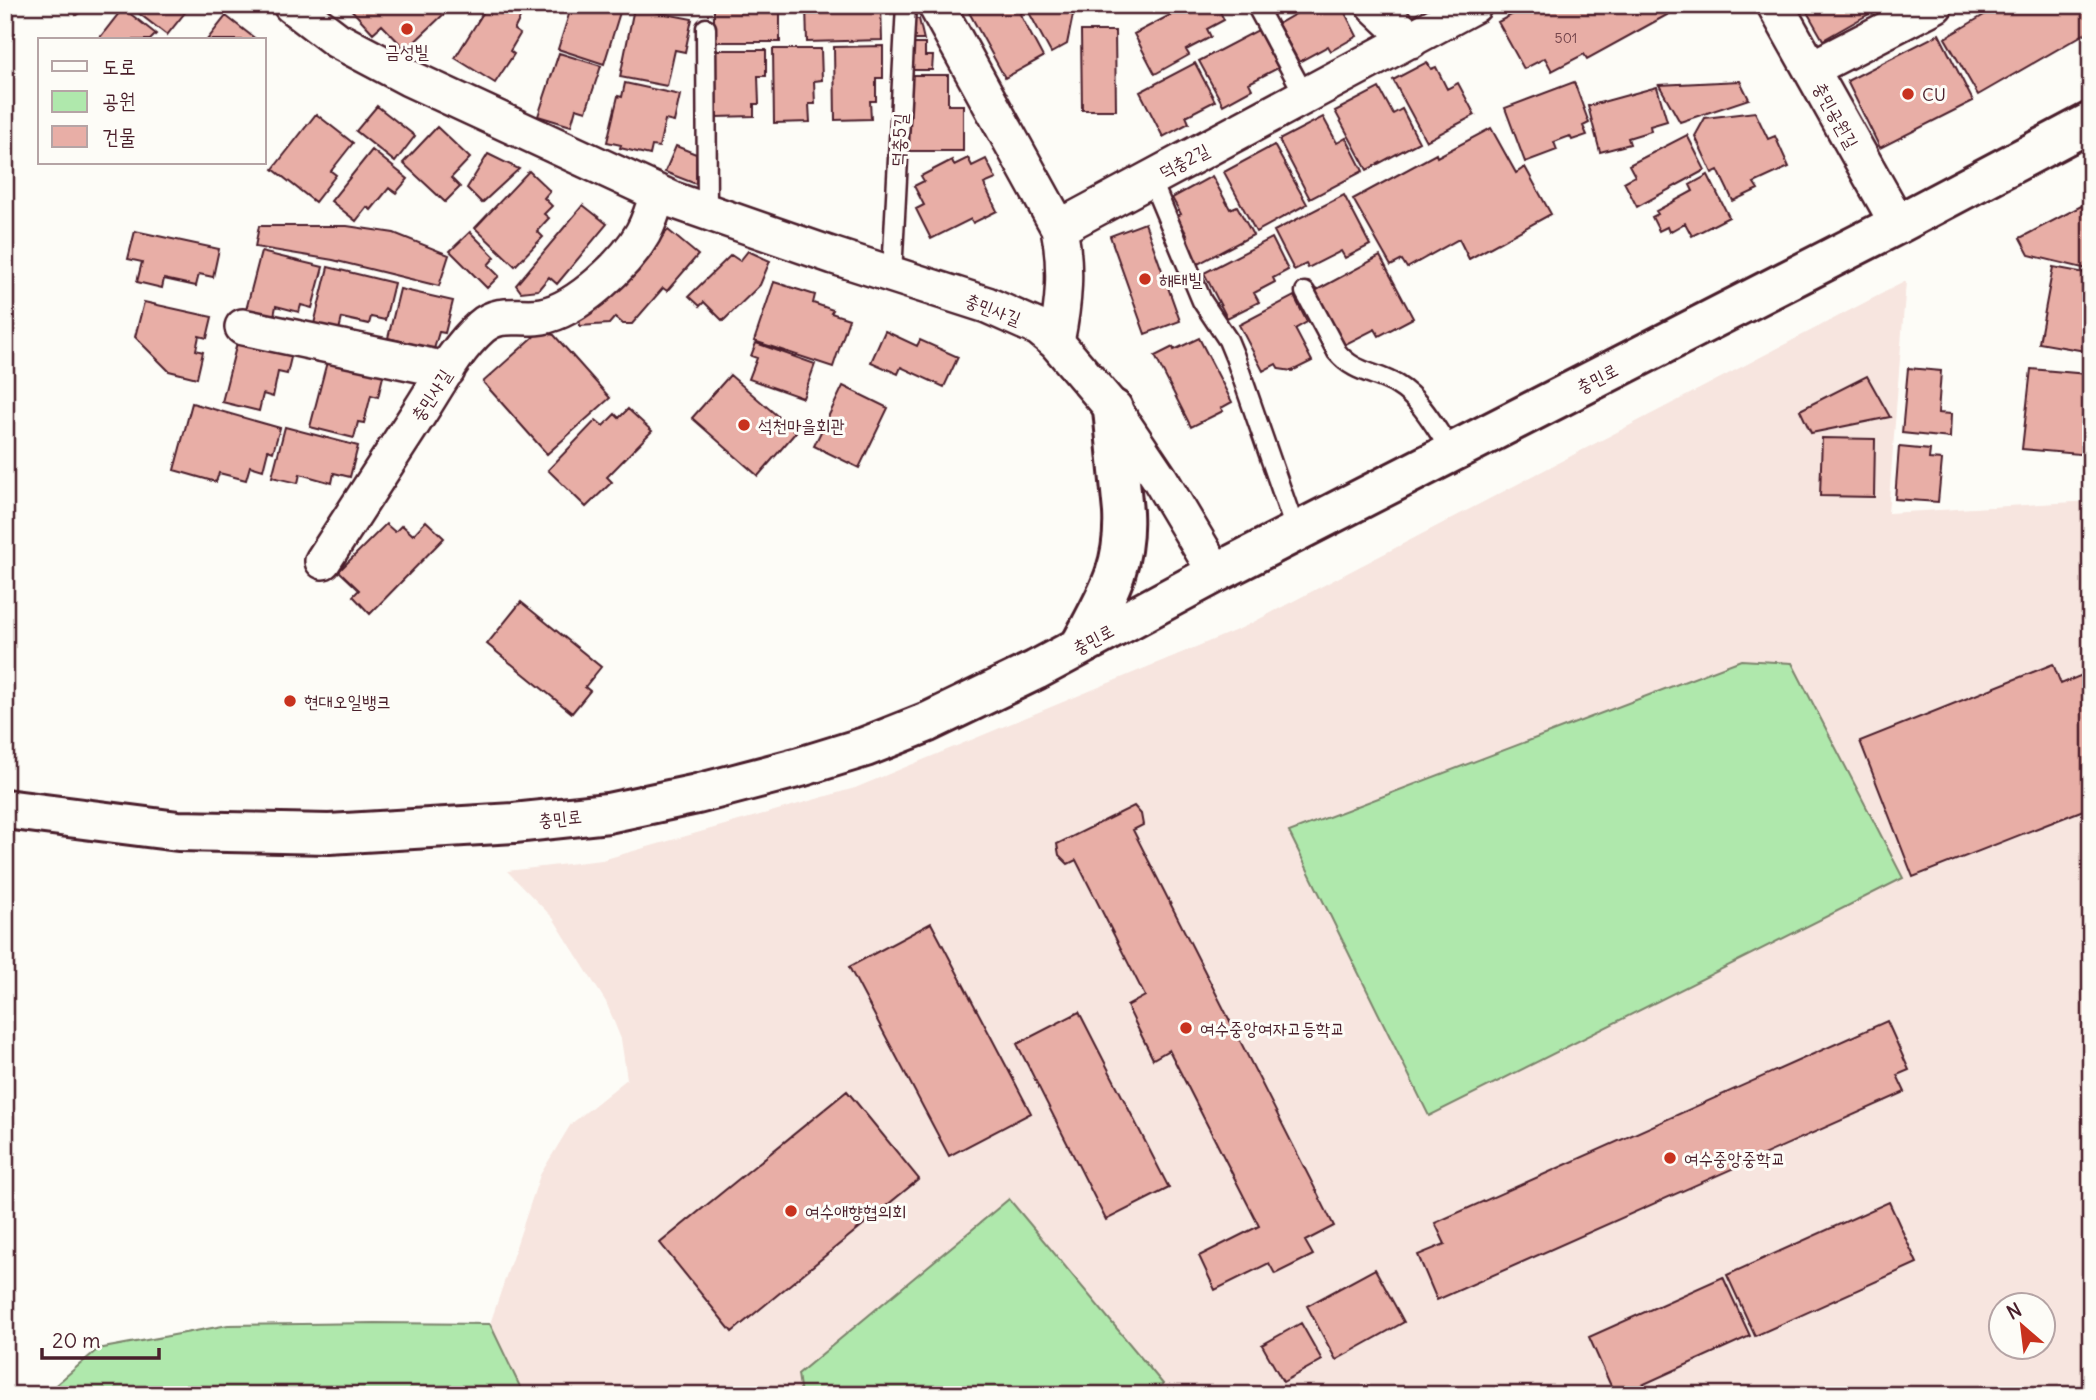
<svg xmlns="http://www.w3.org/2000/svg" width="2096" height="1400" font-family="Delius,'Poor Story',sans-serif">
  <style>
    .built { fill: #f7e5df; fill-rule: evenodd }
    .green { fill: #afe8ac; stroke: #7c846c; stroke-width: 2 }
    .building { fill: #e8aea6; stroke: #4a1f2b; stroke-width: 2 }
    .lines { fill: none; stroke-linecap: round; stroke-linejoin: round }
    .lane-casing { stroke: #4a1f2b; stroke-width: 23 }
    .street-casing { stroke: #4a1f2b; stroke-width: 40 }
    .secondary-casing { stroke: #4a1f2b; stroke-width: 44 }
    .lane { stroke: #fdfcf7; stroke-width: 18 }
    .street { stroke: #fdfcf7; stroke-width: 35 }
    .secondary { stroke: #fdfcf7; stroke-width: 38 }
    .poi-dot { fill: #c8321e; stroke: #fdfcf7; stroke-width: 2.5 }
    .labels { text-anchor: middle; dominant-baseline: central; stroke-width: 6; stroke-linejoin: round; paint-order: stroke }
    .number-label { font-size: 14px; fill: #72434a }
    .poi-label { font-size: 18px; fill: #4a1f2b; stroke: #fdfcf7; text-anchor: start }
    .street-label { font-size: 18px; fill: #4a1f2b; stroke: #fdfcf7 }
  </style>
  <rect width="100%" height="100%" fill="#fdfcf7"/>
  <filter id="ink" filterUnits="userSpaceOnUse"><feTurbulence type="fractalNoise" baseFrequency=".0143" numOctaves="2"/><feDisplacementMap in="SourceGraphic" scale="14" xChannelSelector="R" yChannelSelector="G"/><feConvolveMatrix kernelMatrix="1 2 1 2 8 2 1 2 1" color-interpolation-filters="sRGB"/></filter>
  <g filter="url(#ink)">
    <!-- built -->
    <path class="built" d="M1906,281L1888,513L2091,501V1395H524L490,1324L540,1175L571,1124L627,1079L621,1039L606,1002L553,918L507,871L602,860L855,788L1244,627ZM2002,1306H2044V1348H2002Z"/>
    <!-- green -->
    <path class="green" d="M1741,660L1792,663L1903,878L1429,1116L1289,832Z
      M1009,1199L1163,1384L1150,1395H801L798,1374Z
      M375,1323L490,1324L524,1395H44L98,1349L228,1325Z"/>
    <!-- building -->
    <path class="building" d="M70,5H92L76,15Z
      M128,5H191L167,35Z
      M347,5H439L446,12L406,50L382,25L373,33Z
      M488,5H504L521,16L514,30L520,34L510,51L514,54L495,83L455,58Z
      M572,5H609L621,9L604,64L558,49Z
      M714,5H780V42H714Z
      M806,5H881L882,40L807,42Z
      M965,5H1022L1025,11L1020,14L1043,57L1005,78Z
      M1025,5H1075L1067,44L1051,53Z
      M1189,5H1217L1224,20L1207,29L1211,37L1186,50L1189,55L1155,74L1134,34Z
      M1263,5H1291L1269,17Z
      M1311,5H1341L1357,36L1331,51L1328,46L1299,62L1278,24Z
      M1530,5H1685L1587,59L1584,54L1552,71L1545,58L1524,69L1498,22Z
      M1803,5H1883V6L1823,40Z
      M2001,5H2091V30L1978,95L1945,38Z
      M123,8L156,34L150,40H98Z
      M634,8L692,19L685,52L675,50L667,86L620,77Z
      M226,16L257,40H207Z
      M911,19H919L924,40H910Z
      M1258,30L1278,68L1249,83L1252,89L1223,105L1199,61Z
      M1081,31H1115L1116,110H1082Z
      M1939,34L1973,101L1880,148L1847,81Z
      M910,44H925V56H933L932,70H910Z
      M883,46V78H876V101H870L871,119L835,120L834,47Z
      M773,49H821L822,80L814,81L815,104H809L810,122L774,123Z
      M716,50H766V76H758L759,104H754V116L716,117Z
      M559,53L601,66L586,111L576,108L571,126L538,116Z
      M1427,62L1431,69L1436,67L1447,89L1458,83L1475,115L1426,141L1393,80Z
      M1195,63L1215,101L1186,116L1189,123L1163,137L1140,92Z
      M909,75H948V105H963V151H908Z
      M1740,81L1749,99L1680,122L1659,85Z
      M1574,82L1589,123L1583,126L1587,135L1572,140L1570,136L1554,142L1557,150L1525,162L1505,108Z
      M625,83L680,95L674,122L665,120L659,147L652,146L650,155L620,148L621,145L607,142L618,96L622,97Z
      M1657,87L1667,121L1650,126L1651,131L1628,138L1630,144L1600,152L1588,106Z
      M1379,88L1393,114L1402,109L1419,142L1367,170L1335,111Z
      M377,106L415,136L395,162L356,131Z
      M1755,112L1768,139L1775,136L1789,167L1754,183L1758,189L1733,201L1718,170L1712,173L1695,136L1705,118Z
      M316,114L353,143L331,171L336,175L315,202L273,169Z
      M1323,117L1337,143L1346,138L1363,171L1310,199L1279,140Z
      M437,127L470,158L451,178L460,187L445,202L403,163Z
      M1491,128L1516,173L1525,167L1551,214L1469,259L1459,239L1407,268L1402,260L1391,266L1353,199L1436,154L1437,157Z
      M1687,135L1705,170L1637,207L1624,182L1635,176L1629,165Z
      M1274,145L1307,204L1256,232L1224,172Z
      M676,146L696,154V184L665,172Z
      M372,150L408,179L396,193L389,188L371,210L367,207L356,221L331,201Z
      M488,154L519,169L482,203L467,188Z
      M968,158L972,166L986,159L996,179L984,184L997,211L973,223L971,219L931,239L916,209L924,205L914,186L924,181L921,176L952,160L954,165Z
      M529,171L550,191L544,198L552,206L544,214L549,218L537,231L543,237L515,266L475,228Z
      M1708,175L1729,217L1692,236L1685,223L1669,232L1667,227L1659,231L1652,217L1658,214L1656,211L1693,191L1690,185Z
      M1212,176L1230,209L1237,206L1253,235L1198,264L1183,237L1187,235L1177,216L1181,214L1172,198Z
      M1344,195L1370,245L1345,258L1341,251L1308,268L1306,264L1294,270L1274,231Z
      M2091,201V270L2029,255L2020,238Z
      M583,205L607,224L557,284L549,277L538,290L521,292L516,285Z
      M1145,223L1180,321L1145,334L1110,236Z
      M259,226H347L394,233L449,255L439,286L333,260L255,247Z
      M668,230L698,255L667,291L663,288L632,324H623L615,317L609,324L580,326L579,317L604,304Z
      M135,231L219,249L213,277L199,274L196,286L164,279L162,288L137,282L142,262L128,259Z
      M470,232L495,257L488,265L499,276L487,288L450,251Z
      M1272,238L1288,270L1273,278L1275,282L1254,293L1259,302L1227,318L1204,273Z
      M748,251L770,261L760,285L723,321L704,302L700,306L689,296L731,255L740,261Z
      M261,252L323,267L312,308L301,305L299,312L276,306L274,316L246,310Z
      M1380,256L1413,318L1379,336L1375,329L1342,346L1313,292Z
      M328,267L394,283L385,320L371,317L369,324L342,318L339,330L314,324Z
      M2053,267L2091,274V352L2039,343Z
      M774,282L815,295L813,303L833,310L831,313L849,319L833,367L754,341Z
      M400,289L453,301L445,333L439,332L434,349L388,338Z
      M1294,296L1307,322L1295,329L1312,361L1292,371L1279,369L1276,364L1263,371L1239,325Z
      M144,302L212,317L207,338L199,336L196,350L203,352L197,378L169,371L135,337Z
      M885,331L917,346L920,340L958,357L944,387L901,367L898,374L871,362Z
      M539,332L554,335L610,398L547,454L483,382Z
      M239,335L293,349L287,374L278,372L273,397L263,394L259,411L222,402Z
      M1199,338L1232,402L1221,408L1223,411L1191,427L1155,356L1173,347L1174,350Z
      M756,343L815,364L803,398L749,379L757,358L751,356Z
      M329,354L385,368L378,397L371,395L364,423L358,422L354,438L310,427Z
      M1908,368L1941,371L1938,413L1951,414L1950,438L1902,433Z
      M2031,369L2087,374L2084,399L2091,400V455L2022,449Z
      M730,375L796,432L758,476L692,418Z
      M1867,376L1890,417L1811,433L1800,410Z
      M843,386L888,408L859,468L814,446Z
      M192,403L280,428L273,452L268,450L263,470L250,466L246,480L219,473L216,482L174,470Z
      M628,409L652,431L607,477L612,482L586,507L548,470L596,420L603,426L615,414L619,418Z
      M285,427L358,446L350,477L334,473L332,483L300,474L298,483L272,477Z
      M1822,438L1875,439L1874,497L1820,496Z
      M1899,447L1930,450L1929,459L1942,460L1938,502L1895,499Z
      M426,521L444,538L370,614L353,596L359,590L339,571L386,524L395,532L402,525L413,535Z
      M521,602L601,667L585,687L590,691L572,713L487,644Z
      M2053,664L2061,684L2087,673L2091,682V807L1913,877L1860,741Z
      M1134,806L1141,814L1143,825L1133,830L1334,1226L1305,1241L1313,1255L1275,1274L1269,1263L1215,1290L1199,1256L1259,1226L1169,1050L1153,1059L1127,1006L1145,996L1076,860L1068,864L1059,855L1057,844Z
      M931,923L1031,1113L949,1156L849,967Z
      M1079,1012L1169,1188L1106,1220L1017,1044Z
      M1887,1021L1909,1070L1897,1075L1905,1092L1437,1300L1418,1255L1445,1244L1435,1223Z
      M847,1091L919,1179L732,1332L660,1243Z
      M1889,1202L1917,1263L1755,1336L1727,1275Z
      M1375,1269L1404,1322L1336,1360L1307,1306Z
      M1723,1277L1750,1336L1620,1395H1615L1589,1337Z
      M1301,1323L1322,1360L1283,1382L1262,1345Z"/>
    <g class="lines">
      <!-- lane casing -->
      <g class="lane-casing">
        <path id="lane" d="M1256,5L1305,96
          M706,28L707,212
          M1151,179L1202,301L1228,340L1235,357L1296,532
          M892,274L906,5
          M1305,292L1337,352C1354,373 1375,372 1397,385C1422,400 1436,429 1452,452"/>
      </g>
      <!-- street casing -->
      <g class="street-casing">
        <path id="street" d="M291,5L337,40L409,78L673,200L834,256L987,305L1039,328L1056,342L1113,409L1160,479L1216,573
          M936,5L1059,228C1067,267 1064,303 1056,342
          M1374,5L1411,40
          M1775,5L1898,224
          M1811,69L1935,5
          M1059,228L1474,5
          M243,327L447,370
          M323,561C355,512 387,463 419,413C438,384 455,350 481,327C500,310 521,320 542,316C577,310 626,263 643,233C650,220 654,207 658,193"/>
      </g>
      <!-- secondary casing -->
      <g class="secondary-casing">
        <path id="secondary" d="M1080,646C1105,598 1126,569 1123,512L1113,409
          M5,809L178,831L329,834L514,823L608,813L697,794L800,767L865,747L928,722L1036,670L1216,573L1898,224L2091,122"/>
      </g>
      <!-- lane -->
      <use href="#lane" class="lane"/>
      <!-- street -->
      <use href="#street" class="street"/>
      <!-- secondary -->
      <use href="#secondary" class="secondary"/>
    </g>
  </g>
  <!-- markers -->
  <g class="poi-dot">
    <circle cx="407" cy="29" r="7"/>
    <circle cx="1908" cy="94" r="7"/>
    <circle cx="1145" cy="279" r="7"/>
    <circle cx="744" cy="425" r="7"/>
    <circle cx="290" cy="701" r="7"/>
    <circle cx="1186" cy="1028" r="7"/>
    <circle cx="1670" cy="1158" r="7"/>
    <circle cx="791" cy="1211" r="7"/>
  </g>
  <g class="labels">
    <!-- number labels -->
    <g class="number-label">
      <text x="1566" y="38">501</text>
    </g>
    <!-- poi labels -->
    <g class="poi-label">
      <text x="407" y="51" text-anchor="middle">금성빌</text>
      <text x="1922" y="94">CU</text>
      <text x="1159" y="279">해태빌</text>
      <text x="758" y="425">석천마을회관</text>
      <text x="304" y="701">현대오일뱅크</text>
      <text x="1200" y="1028">여수중앙여자고등학교</text>
      <text x="1684" y="1158">여수중앙중학교</text>
      <text x="805" y="1211">여수애향협의회</text>
    </g>
    <!-- street labels -->
    <g class="street-label">
      <text transform="translate(1836 115) rotate(61)">충민공원길</text>
      <text transform="translate(899 140) rotate(-87)">덕충5길</text>
      <text transform="translate(1184 161) rotate(-28)">덕충2길</text>
      <text transform="translate(993 309) rotate(21)">충민사길</text>
      <text transform="translate(1597 378) rotate(-27)">충민로</text>
      <text transform="translate(431 395) rotate(-57)">충민사길</text>
      <text transform="translate(1093 639) rotate(-28)">충민로</text>
      <text transform="translate(560 818) rotate(-6)">충민로</text>
    </g>
  </g>
  <!-- margin -->
  <rect width="2096" height="1400" fill="none" stroke="#fdfcf7" stroke-width="28"/>
  <rect x="14" y="14" width="2068" height="1372" fill="none" stroke="#4a1f2b" stroke-width="2.5" filter="url(#ink)"/>
  <!-- legend -->
  <rect x="38" y="38" width="228" height="126" fill="#fdfcf7" stroke="#b5a4a5" stroke-width="2"/>
  <rect x="52" y="61" width="35" height="10" fill="#fdfcf7" stroke="#b5a4a5" stroke-width="2"/>
  <text x="102" y="74" font-size="21" fill="#4a1f2b">도로</text>
  <rect x="52" y="91" width="35" height="21" fill="#afe8ac" stroke="#b5a4a5" stroke-width="2"/>
  <text x="102" y="108" font-size="21" fill="#4a1f2b">공원</text>
  <rect x="52" y="126" width="35" height="21" fill="#e8aea6" stroke="#b5a4a5" stroke-width="2"/>
  <text x="102" y="144" font-size="21" fill="#4a1f2b">건물</text>
  <!-- north arrow -->
  <g transform="translate(2022 1326) rotate(332)"><circle r="33" fill="#fdfcf7" stroke="#b5a4a5" stroke-width="2"/>
  <path d="M0-5L12 26L0 18L-12 26Z" fill="#c8321e"/>
  <text y="-10" font-size="19" font-weight="bold" text-anchor="middle" fill="#4a1f2b">N</text>
  </g>
  <!-- scale -->
  <path d="M42 1348v10h117v-10" fill="none" stroke="#4a1f2b" stroke-width="3.5"/>
  <text x="52" y="1348" font-size="21" fill="#4a1f2b" stroke="#fdfcf7" stroke-width="5" paint-order="stroke">20 m</text>
</svg>
